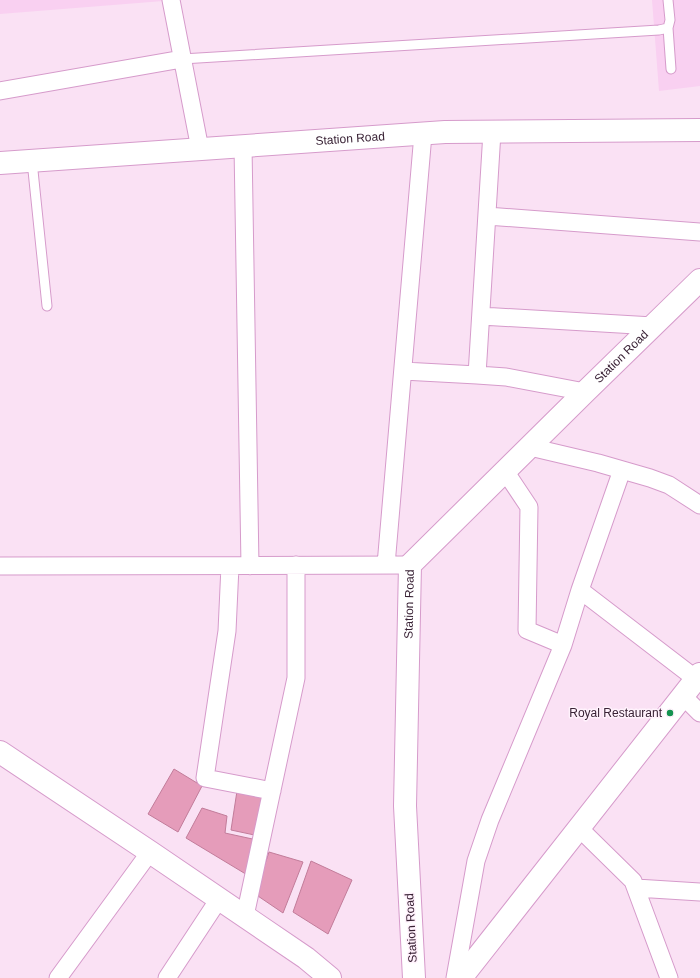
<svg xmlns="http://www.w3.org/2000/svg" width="700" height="978" font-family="Helvetica,sans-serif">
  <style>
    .built { fill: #f9d0f1 }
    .building { fill: #e59cba; stroke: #c27c9a }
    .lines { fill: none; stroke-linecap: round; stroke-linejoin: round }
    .service-casing { stroke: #d69bcb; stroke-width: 11 }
    .minor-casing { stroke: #d69bcb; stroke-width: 19 }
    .secondary-casing { stroke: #d69bcb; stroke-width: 24 }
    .service { stroke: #fff; stroke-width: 9 }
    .minor { stroke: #fff; stroke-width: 17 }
    .secondary { stroke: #fff; stroke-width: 22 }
    .poi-dot { fill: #149350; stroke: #fff2fc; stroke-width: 1.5 }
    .labels { text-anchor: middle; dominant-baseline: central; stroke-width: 3; stroke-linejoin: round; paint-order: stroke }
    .street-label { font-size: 12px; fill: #392235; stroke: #fff2fc }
    .poi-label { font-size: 12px; fill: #392235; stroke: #fff2fc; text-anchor: end }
  </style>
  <rect width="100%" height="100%" fill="#fae1f4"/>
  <!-- built -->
  <path class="built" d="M0,0H176L0,14Z
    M652,0H700V86L659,91Z"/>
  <!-- building -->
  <path class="building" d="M174,769L202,786L178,832L148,814Z
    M237,791L268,798L259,836L231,830Z
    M202,808L227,816L225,833L257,840L249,876L186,838Z
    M269,852L303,862L283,913L255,894Z
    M311,861L352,880L328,934L293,912Z"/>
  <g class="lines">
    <!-- service casing -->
    <g class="service-casing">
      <path id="service" d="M668,0L670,20L668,28L671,69
        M182,59L659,30L668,28
        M32,161L47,306"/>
    </g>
    <!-- minor casing -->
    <g class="minor-casing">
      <path id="minor" d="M171,0L200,149
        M0,91L182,59
        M492,132L477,375L506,377L585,392
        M243,146L250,566
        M487,216L700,232
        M481,316L653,326
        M403,371L477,375
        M530,447L598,463L650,478L669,485L700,505
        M505,471L529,507L527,630L563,645
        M386,565L423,134
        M0,566L410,565
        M230,566L227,631L205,778L272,791
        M580,590L696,679
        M683,696L700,713
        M579,828L633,881L669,978
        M636,888L700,892
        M245,916L296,678V565
        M58,978L150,852
        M167,978L219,899
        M455,978L476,861L490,820L563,645L580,590L622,470"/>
    </g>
    <!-- secondary casing -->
    <g class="secondary-casing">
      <g id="secondary">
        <path id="s1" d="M0,163L445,132L700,130"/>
        <path d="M0,752L150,852L306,958L330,978"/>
        <path id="s2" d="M414,978L405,806L410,565L585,392L700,280"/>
        <path d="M461,978L700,674"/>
      </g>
    </g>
    <!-- service -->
    <use href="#service" class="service"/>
    <!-- minor -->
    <use href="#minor" class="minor"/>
    <!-- secondary -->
    <use href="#secondary" class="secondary"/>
  </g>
  <!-- markers -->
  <circle class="poi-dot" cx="670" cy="713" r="4"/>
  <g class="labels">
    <!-- street labels -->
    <g class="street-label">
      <text stroke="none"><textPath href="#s1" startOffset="351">Station Road</textPath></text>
      <text stroke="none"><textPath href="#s2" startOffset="710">Station Road</textPath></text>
      <text stroke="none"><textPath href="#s2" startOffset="374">Station Road</textPath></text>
      <text transform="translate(411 928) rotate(-93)">Station Road</text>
    </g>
    <!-- poi labels -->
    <g class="poi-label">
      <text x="662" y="713">Royal Restaurant</text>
    </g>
  </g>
</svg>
